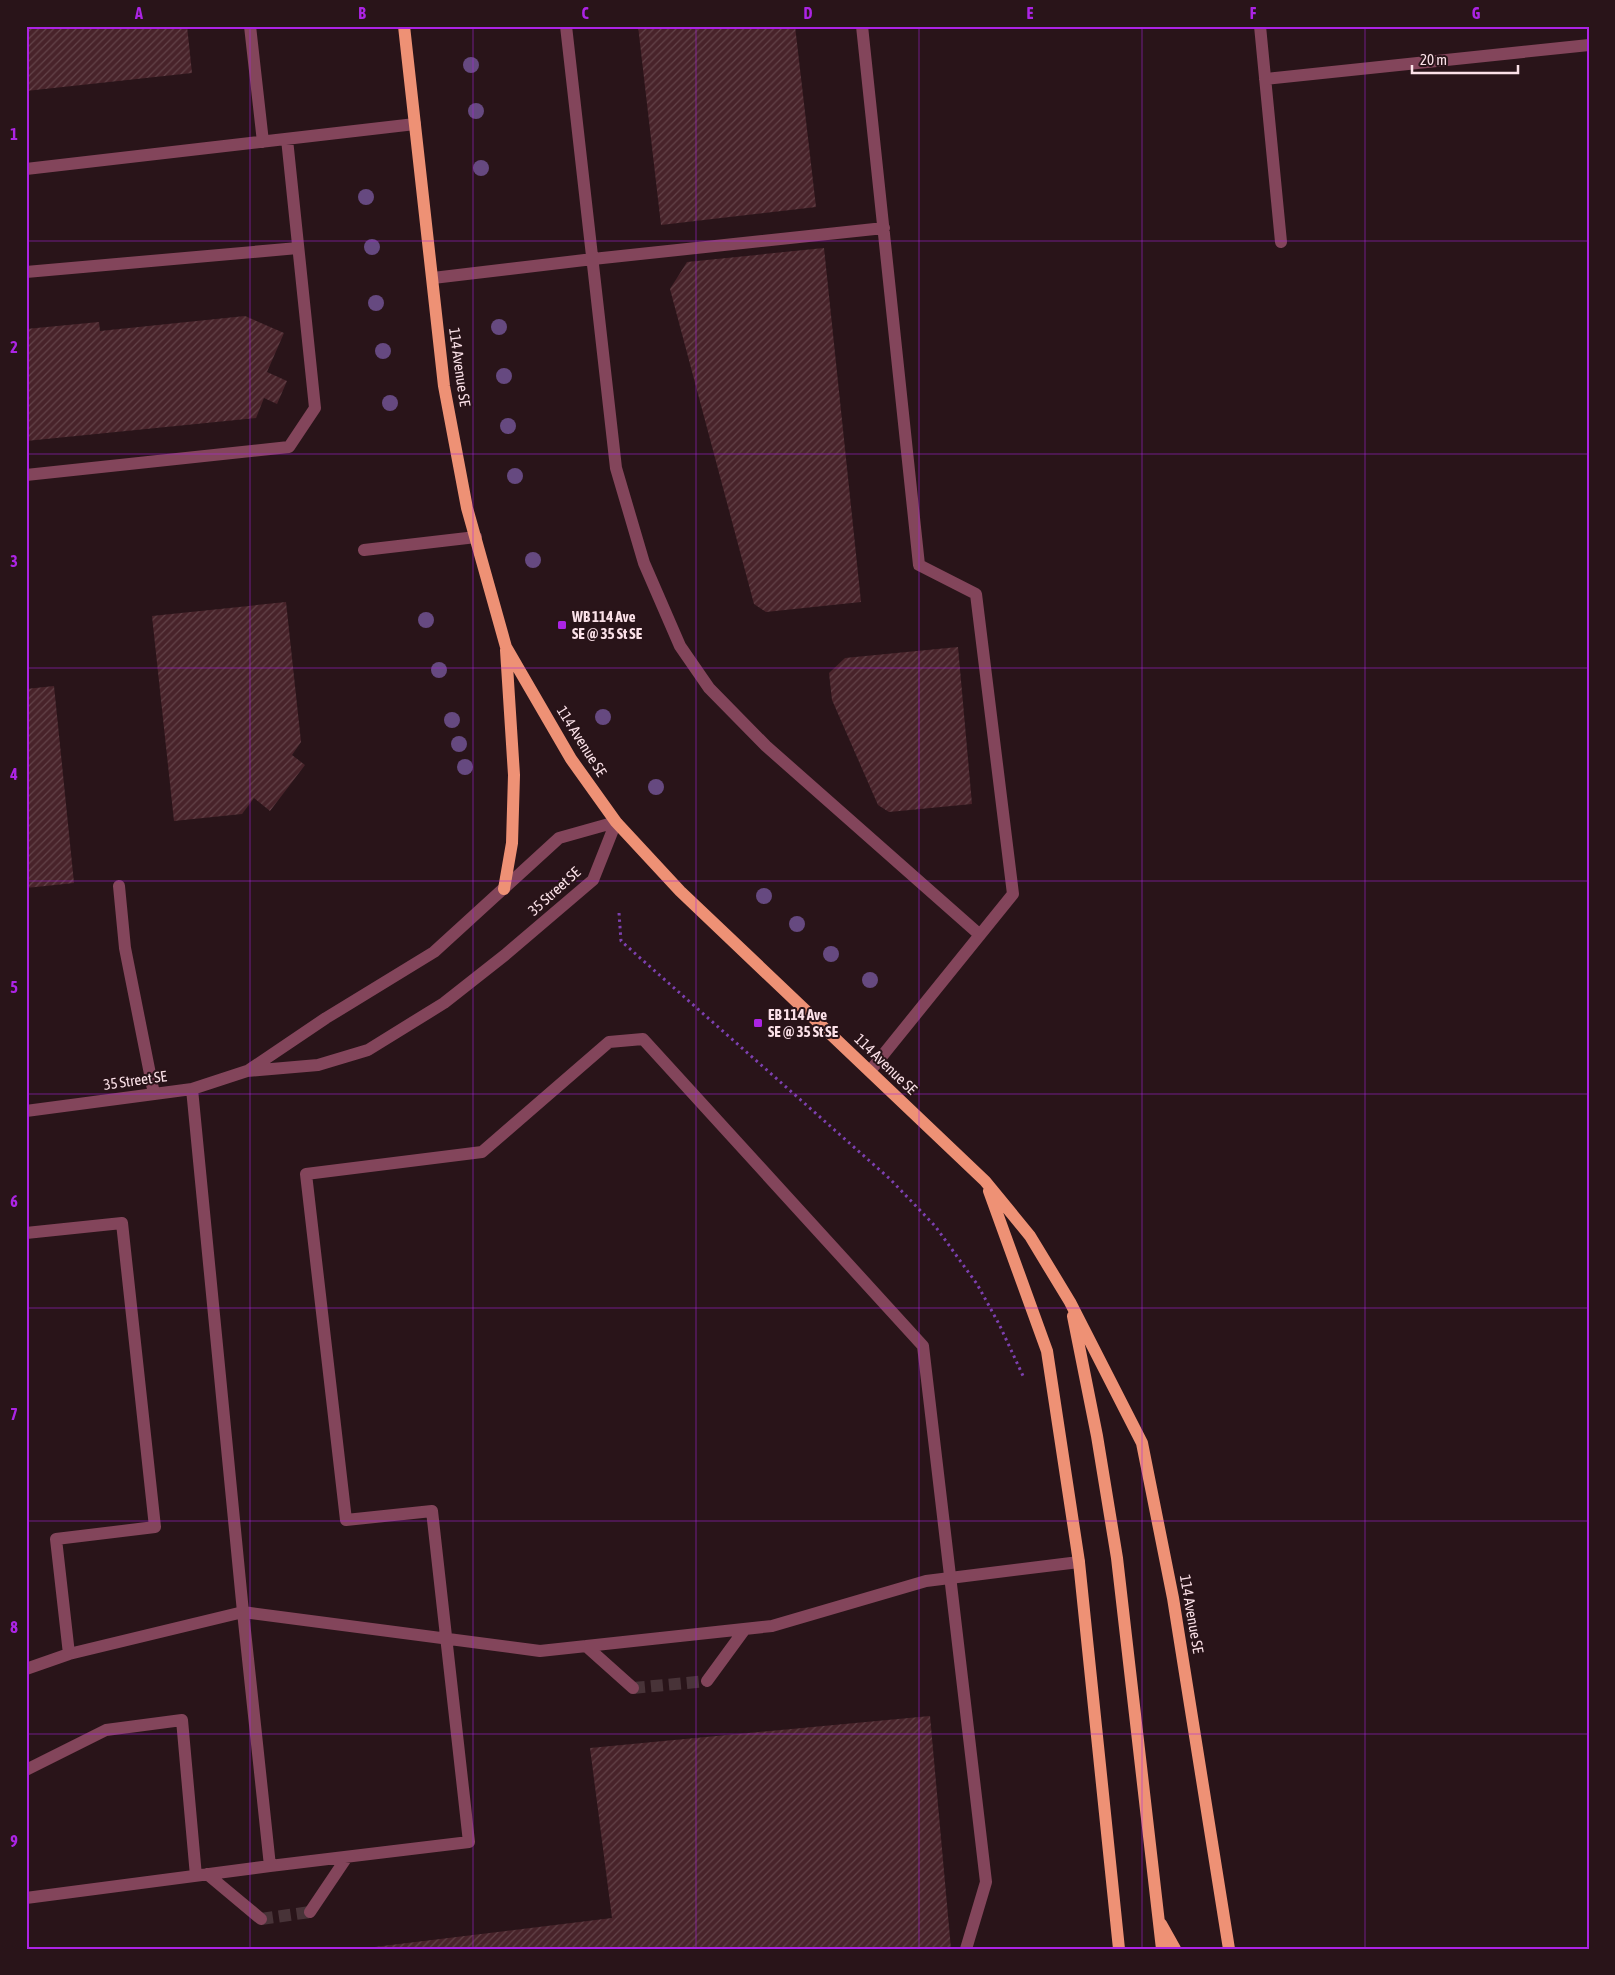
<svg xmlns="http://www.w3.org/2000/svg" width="1615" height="1975" font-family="'Asap Condensed',sans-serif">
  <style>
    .building { fill: url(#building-hatch) }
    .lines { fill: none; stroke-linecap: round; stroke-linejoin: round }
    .minor-tunnel { stroke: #483338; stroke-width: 12; stroke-dasharray: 12 6; stroke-linecap: butt }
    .path { stroke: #7d40b0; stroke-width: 3; stroke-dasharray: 2.5 4; stroke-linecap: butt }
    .minor { stroke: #83455b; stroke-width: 12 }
    .major { stroke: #ee9175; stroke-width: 12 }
    .tree { fill: #664980 }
    .grid { fill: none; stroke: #ac24e4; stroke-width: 1; stroke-opacity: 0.55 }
    .poi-dot { fill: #ac24e4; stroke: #291419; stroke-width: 2 }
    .labels { text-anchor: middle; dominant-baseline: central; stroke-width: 4; stroke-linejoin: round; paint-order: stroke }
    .street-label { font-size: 15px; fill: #fbe1e8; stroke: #291419 }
    .poi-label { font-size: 15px; font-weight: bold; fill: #fbe1e8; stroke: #291419; text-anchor: start }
    .neatline { fill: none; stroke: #ac24e4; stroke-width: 2 }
    .grid-label { font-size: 16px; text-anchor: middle; font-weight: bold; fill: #ac24e4 }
  </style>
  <defs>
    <pattern id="building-hatch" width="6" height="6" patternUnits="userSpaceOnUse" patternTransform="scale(1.25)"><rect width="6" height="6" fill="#48232a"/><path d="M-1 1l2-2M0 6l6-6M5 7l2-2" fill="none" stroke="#634349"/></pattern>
  </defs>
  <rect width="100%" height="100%" fill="#291419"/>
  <!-- building -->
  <path class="building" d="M26,26H187L192,73L26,91Z
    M638,26H795L816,207L661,225Z
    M824,248L861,602L766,612L754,604L670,289L687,262Z
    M245,316L284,333L267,372L287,381L277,404L264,398L256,418L26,441V329L99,322L100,331Z
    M286,602L301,742L292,755L305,765L270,811L254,798L242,814L174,821L152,616Z
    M958,647L972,804L889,812L878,805L832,700L829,673L845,658Z
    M54,686L74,883L26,888V689Z
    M930,1716L951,1949H358L612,1918L590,1748Z"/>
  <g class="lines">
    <!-- minor-tunnel -->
    <path class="minor-tunnel" d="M633,1688L707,1681
      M261,1919L310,1912"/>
    <!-- path -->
    <path class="path" d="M619,913L621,941L890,1179L914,1204L935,1226L977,1284L999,1324L1024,1378"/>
    <!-- minor -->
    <path class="minor" d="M250,26L263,142
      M566,26L616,468L644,563L680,646L709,688L766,746L980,935
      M862,26L919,565L976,594L1013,894L870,1071
      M1260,26L1281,242
      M1265,79L1589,45
      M26,169L415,124
      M26,272L298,248
      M433,278L593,259L884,228
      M26,475L289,447L315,408L287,139
      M364,550L476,537
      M119,886L125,948L154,1094
      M249,1070L326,1018L434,952L559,838L616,822
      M192,1089L243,1612L270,1866
      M26,1111L192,1089L247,1071L318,1065L368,1050L444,1003L505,955L593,880L616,822
      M26,1233L122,1223L155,1527L56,1539L69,1654
      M586,1646L633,1688
      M26,1669L69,1654L243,1612L540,1651L772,1626L926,1581L1079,1562
      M707,1681L745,1629
      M26,1770L106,1730L182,1720L196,1876
      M207,1874L261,1919
      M26,1898L270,1866L469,1842L432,1511L346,1520L306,1174L482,1152L609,1042L643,1039L923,1346L986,1882L966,1949
      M310,1912L347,1857"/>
    <!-- major -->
    <path class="major" d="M404,26L444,386L467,508L506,647L571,759L616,822L680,891L985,1181L1030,1236L1070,1302L1142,1443L1173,1598L1229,1949
      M504,889L512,843L514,775L506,650
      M989,1191L1047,1351L1079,1562L1119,1949
      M1073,1316L1097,1436L1117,1558L1162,1949
      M1161,1924L1175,1949"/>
  </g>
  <!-- trees -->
  <g class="tree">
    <circle cx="471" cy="65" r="8"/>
    <circle cx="476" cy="111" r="8"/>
    <circle cx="481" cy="168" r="8"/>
    <circle cx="366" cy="197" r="8"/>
    <circle cx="372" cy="247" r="8"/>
    <circle cx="376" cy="303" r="8"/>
    <circle cx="499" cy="327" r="8"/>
    <circle cx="383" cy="351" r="8"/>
    <circle cx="504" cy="376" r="8"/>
    <circle cx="390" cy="403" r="8"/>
    <circle cx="508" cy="426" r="8"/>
    <circle cx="515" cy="476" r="8"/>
    <circle cx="533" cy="560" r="8"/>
    <circle cx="426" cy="620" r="8"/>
    <circle cx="439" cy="670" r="8"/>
    <circle cx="603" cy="717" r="8"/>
    <circle cx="452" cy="720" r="8"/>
    <circle cx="459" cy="744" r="8"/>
    <circle cx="465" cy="767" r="8"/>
    <circle cx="656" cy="787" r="8"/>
    <circle cx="764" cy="896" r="8"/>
    <circle cx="797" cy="924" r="8"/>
    <circle cx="831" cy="954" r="8"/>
    <circle cx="870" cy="980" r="8"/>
  </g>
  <!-- grid -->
  <path class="grid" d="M250,26V1949M473,26V1949M696,26V1949M919,26V1949M1142,26V1949M1365,26V1949M26,241H1589M26,454H1589M26,668H1589M26,881H1589M26,1094H1589M26,1308H1589M26,1521H1589M26,1734H1589"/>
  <!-- markers -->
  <g class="poi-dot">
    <rect x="557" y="620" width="10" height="10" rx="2.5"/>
    <rect x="753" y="1018" width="10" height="10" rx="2.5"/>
  </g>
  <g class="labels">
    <!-- street labels -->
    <g class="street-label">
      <text transform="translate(460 367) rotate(82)">114 Avenue SE</text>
      <text transform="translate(582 741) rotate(58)">114 Avenue SE</text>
      <text transform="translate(554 891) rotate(-42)">35 Street SE</text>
      <text transform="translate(886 1064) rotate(44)">114 Avenue SE</text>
      <text transform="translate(135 1080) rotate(-8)">35 Street SE</text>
      <text transform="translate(1192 1614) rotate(80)">114 Avenue SE</text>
    </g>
    <!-- poi labels -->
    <g class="poi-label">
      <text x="572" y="616">WB 114 Ave<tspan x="572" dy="17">SE @ 35 St SE</tspan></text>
      <text x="768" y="1014">EB 114 Ave<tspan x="768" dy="17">SE @ 35 St SE</tspan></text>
    </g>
  </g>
  <!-- border -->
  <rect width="1615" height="1975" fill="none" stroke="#291419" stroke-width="55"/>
  <!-- scale -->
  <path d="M1412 65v8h106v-8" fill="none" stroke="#fbe1e8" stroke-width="2.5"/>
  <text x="1420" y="65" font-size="15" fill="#fbe1e8" stroke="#291419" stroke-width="4" paint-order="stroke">20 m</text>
  <rect x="28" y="28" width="1560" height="1920" class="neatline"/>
  <g class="grid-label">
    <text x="139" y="19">A</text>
    <text x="362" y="19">B</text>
    <text x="585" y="19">C</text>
    <text x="808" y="19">D</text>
    <text x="1030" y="19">E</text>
    <text x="1253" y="19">F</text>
    <text x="1476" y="19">G</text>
    <text x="14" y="140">1</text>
    <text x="14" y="353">2</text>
    <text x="14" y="567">3</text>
    <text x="14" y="780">4</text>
    <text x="14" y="993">5</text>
    <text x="14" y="1207">6</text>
    <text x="14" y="1420">7</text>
    <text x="14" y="1633">8</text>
    <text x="14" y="1847">9</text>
  </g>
</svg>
